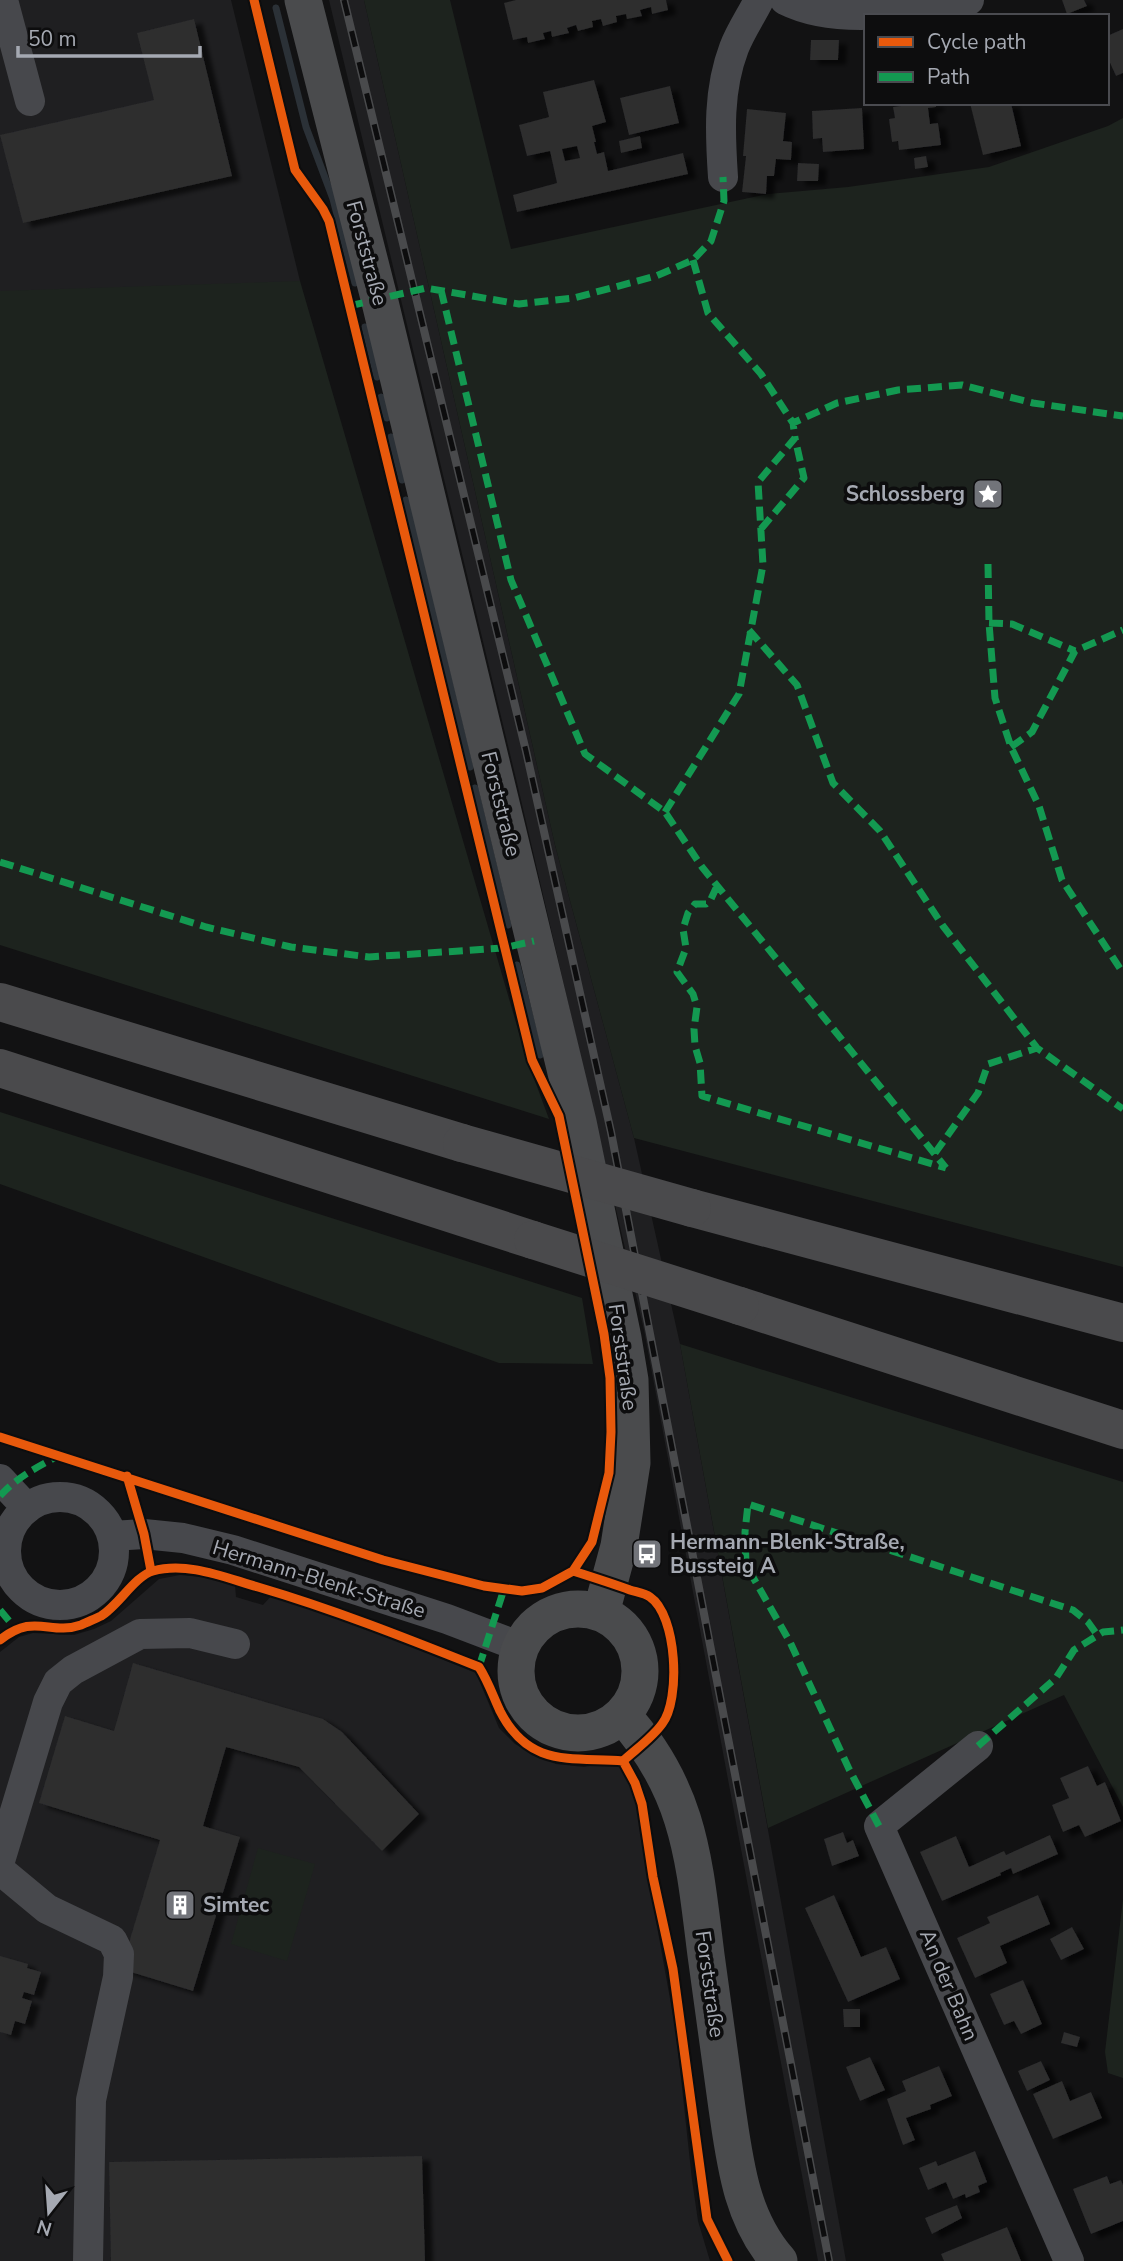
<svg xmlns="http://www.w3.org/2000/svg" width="1123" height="2261" font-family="'Nunito Sans',sans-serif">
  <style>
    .built { fill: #1f1f21 }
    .green { fill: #1d231e }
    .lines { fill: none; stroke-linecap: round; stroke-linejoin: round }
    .stream { stroke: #2b3137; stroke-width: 7 }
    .building { fill: #2d2d2e; fill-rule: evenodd; filter: url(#shadow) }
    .minor { stroke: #47484c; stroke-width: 30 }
    .major { stroke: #4a4b4d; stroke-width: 37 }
    .highway { stroke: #4a4a4c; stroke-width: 38 }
    .rail-casing { stroke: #494a4c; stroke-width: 8 }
    .rail { stroke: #0d0d0e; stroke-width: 5; stroke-dasharray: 16; stroke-linecap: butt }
    .highway-bridge { stroke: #4a4a4c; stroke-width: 38 }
    .quiet { stroke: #139951; stroke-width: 7; stroke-dasharray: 14 7; stroke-linecap: butt }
    .cycleway-casing { stroke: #0d0d0e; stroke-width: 13 }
    .cycleway { stroke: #e8590c; stroke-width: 9 }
    .labels { text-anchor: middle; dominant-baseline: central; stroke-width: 7; stroke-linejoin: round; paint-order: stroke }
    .street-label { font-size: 21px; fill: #a5a9b2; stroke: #0d0d0e }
    .poi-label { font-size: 21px; font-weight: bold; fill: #a5a9b2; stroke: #0d0d0e; text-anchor: start }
  </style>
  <defs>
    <filter id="shadow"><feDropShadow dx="8" dy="4.5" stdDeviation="2" flood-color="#0009"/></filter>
  </defs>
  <rect width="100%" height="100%" fill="#121213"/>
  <!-- built -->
  <path class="built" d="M0,0H231L300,281L292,298L0,303Z
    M329,0H364L555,845L634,1138L680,1344L846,2261H818L644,1330L518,787Z
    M180,1575L212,1578L235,1585L236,1597L263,1605L272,1595L327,1612L476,1673L499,1728L515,1744L534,1755L556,1764L584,1767L605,1763L616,1764L624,1771L631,1780L637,1801L640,1832L676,2032L692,2180L698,2221L710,2261H0V1652L19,1637L33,1633L74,1635L94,1629L111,1621L159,1579Z"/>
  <!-- green -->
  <path class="green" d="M364,0H450L511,249L768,194L848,187L989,167L1108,126L1123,118V1267L634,1138L555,845Z
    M300,281L526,1057L549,1119L0,945V291Z
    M0,1112L582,1298L593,1364L499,1363L0,1184Z
    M680,1344L1123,1482V1807L1064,1695L768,1828Z
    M258,1848L315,1864L287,1961L231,1944Z
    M1123,1899V2078L1108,2073L1105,2052Z"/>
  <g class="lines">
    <!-- stream -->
    <path class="stream" d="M276,8L306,127L333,199L355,283
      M365,327L377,377
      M381,397L387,418
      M391,437L402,480
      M406,500L470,767
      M475,788L508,925
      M517,965L540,1055"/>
  </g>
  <!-- building -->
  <path class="building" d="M516,0H666L668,10L652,14L651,7L640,10L642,16L627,19L626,14L616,16L617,22L603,26L601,19L592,21L593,27L578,31L576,25L567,28L569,33L552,37L551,31L543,33L545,39L528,43L527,37L513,40L504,3Z
    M1062,0H1084L1087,6L1067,14Z
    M194,19L232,176L23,223L0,135L154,100L137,33Z
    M1123,29V73L1116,76L1107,56V36Z
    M811,40H839L838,60H810Z
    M594,80L606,122L592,126L596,142H594L597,154L604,152L608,171L683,153L688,174L517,212L513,195L557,183L550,151L527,156L519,125L549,117L543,92ZM577,146L580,158L565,161L562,149Z
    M670,86L679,123L629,135L620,98Z
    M922,103H936V107L928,108L930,124L938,123L941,145L899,150L898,141L892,142L889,119L895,118L893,107Z
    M970,103H1011L1021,146L983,155Z
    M862,108L864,149L823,152L822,138L813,139L812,111Z
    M747,109L786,113L783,141L792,142L791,160L776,159L774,176H767L766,194L742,192L746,156H743Z
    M640,136L642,148L621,153L619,141Z
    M926,156L928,167L915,169L914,158Z
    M798,163L819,164L818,181H797Z
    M133,1663L323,1719L342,1732L419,1814L382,1851L299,1767L226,1747L203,1826L240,1837L193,1991L121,1969L160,1840L39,1803L65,1716L114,1731Z
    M1088,1766L1097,1786L1105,1782L1121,1821L1085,1837L1079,1825L1063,1832L1052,1805L1069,1798L1060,1778Z
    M843,1832L847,1843L853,1840L859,1856L832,1866L824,1839Z
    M1050,1835L1058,1854L1013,1874L1011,1868L1000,1873L1001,1875L942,1901L920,1852L956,1836L969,1867L1004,1851L1006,1855Z
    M834,1895L861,1957L886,1947L900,1979L848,2002L805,1908Z
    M1038,1895L1050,1924L1000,1946L1007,1963L975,1978L957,1938L990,1923L987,1917Z
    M1072,1927L1084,1949L1061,1960L1050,1939Z
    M0,1956L28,1964L27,1968L41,1972L34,1995L24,1992L22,1998L32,2001L25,2024L15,2021L11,2035L0,2032Z
    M1023,1980L1042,2024L1021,2034L1014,2021L1004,2025L990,1994Z
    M843,2009H860V2027H844Z
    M1064,2032L1080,2037L1077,2047L1061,2043Z
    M870,2057L885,2090L860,2101L846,2067Z
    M1041,2061L1050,2080L1027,2091L1018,2071Z
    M939,2066L952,2096L930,2105L931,2109L906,2118L915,2140L903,2145L887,2099L906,2091L902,2081Z
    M1062,2081L1070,2101L1091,2092L1102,2118L1053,2139L1033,2094Z
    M975,2151L987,2182L978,2186L980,2192L966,2198L965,2194L953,2199L946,2182L928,2190L919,2168L936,2161L938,2166Z
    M422,2156L425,2261H111L109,2162Z
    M1107,2176L1110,2184L1121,2180L1123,2185V2221L1091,2234L1073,2189Z
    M957,2205L962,2218L932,2234L925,2218Z
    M1007,2227L1021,2261H944L941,2254Z"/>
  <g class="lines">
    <!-- minor -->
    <path class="minor" d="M3,0L30,101
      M785,0C837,26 914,13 969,0
      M723,177C720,133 718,90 734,48C740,32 751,16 759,0
      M0,1479L27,1508
      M6 1551a54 54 0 1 1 108 0a54 54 0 1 1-108 0Z
      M112,1536L144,1534L183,1538L233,1550L447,1619L521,1647
      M978,1746L879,1826L1069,2261
      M0,1861L48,1702L58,1682L73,1670L140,1634L190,1633L235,1644
      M0,1870L47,1909L112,1940L119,1954L118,1977L91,2100L88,2261"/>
    <!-- major -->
    <path class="major" d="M303,0L379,298L578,1122L623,1338L630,1380L632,1463L619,1546L601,1613
      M516 1671a62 62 0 1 1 124 0a62 62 0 1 1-124 0Z
      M622,1715C690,1790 694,1860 706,1955C713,2006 720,2057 727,2108C735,2163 741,2218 779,2261"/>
    <!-- highway -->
    <path class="highway" d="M0,1002L462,1143
      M0,1068L533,1240
      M692,1208L1123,1323
      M740,1306L1123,1430"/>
    <!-- rail casing -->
    <g class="rail-casing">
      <path id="rail" d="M344,0L526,751L611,1132L829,2261"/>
    </g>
    <!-- rail -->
    <use href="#rail" class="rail"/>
    <!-- highway-bridge -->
    <path class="highway-bridge" d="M462,1143L692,1208
      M533,1240L740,1306"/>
    <!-- quiet -->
    <path class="quiet" d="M693,260L708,313L761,374L793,423
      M441,290L511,580L585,754L665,812L702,867L946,1168
      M349,306L426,288L519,304L574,298L656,276L693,260L711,241L724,201L723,177
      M761,529L804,478L795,438
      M988,564L989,623L995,698L1011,747L1039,806L1062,880L1123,973
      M989,623L1012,624L1075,651
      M749,630L797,685L833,783L880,831L943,926L1037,1048L1123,1109
      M1011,747L1032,732L1075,651L1123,630
      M665,812L739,694L763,565L758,482L795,438L793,423L837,403L898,390L962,385L1033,403L1123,416
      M0,862L206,927L291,947L369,957L503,948L534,941
      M717,886L711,899L706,904H695L688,913L683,929L686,948L677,972L693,994L697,1007L694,1029L695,1046L700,1063L702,1096L946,1168
      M935,1153L978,1093L988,1064L1037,1048
      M0,1496C16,1478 37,1467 58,1456
      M0,1610L15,1628
      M479,1667L504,1589
      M978,1746L1056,1678L1074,1650L1103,1632L1123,1630
      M879,1826L849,1769L790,1642L746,1565L745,1532L748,1504L1073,1610L1088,1622L1098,1636"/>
    <!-- cycleway casing -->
    <g class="cycleway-casing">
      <path id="cycleway" d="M0,1437L383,1560L484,1586L522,1591L542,1588L573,1571L592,1542L609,1473L611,1432L610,1378L604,1334L559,1116L532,1060L329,221L323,209L295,170L254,0
        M127,1476L144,1534L151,1571
        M0,1640C35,1612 49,1636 81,1625C87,1622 95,1619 101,1616C118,1606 135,1576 153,1571C187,1561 226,1578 258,1587C333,1609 406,1638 479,1667C488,1681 493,1696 500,1711C529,1768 570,1757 623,1761C636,1749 652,1738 662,1724C681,1700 677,1615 650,1597C645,1593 636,1592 630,1590C611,1583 592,1577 573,1571
        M623,1761L635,1783L642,1804L653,1877L673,1969L707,2219L728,2261"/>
    </g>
    <!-- cycleway -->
    <use href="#cycleway" class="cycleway"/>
  </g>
  <!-- icons -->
  <defs>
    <g id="sight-square" transform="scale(1.575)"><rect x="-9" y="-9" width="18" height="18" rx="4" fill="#72747a" stroke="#0d0d0e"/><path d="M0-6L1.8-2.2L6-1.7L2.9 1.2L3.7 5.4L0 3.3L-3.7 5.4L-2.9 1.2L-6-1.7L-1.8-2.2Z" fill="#fff"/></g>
    <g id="bus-square" transform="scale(1.575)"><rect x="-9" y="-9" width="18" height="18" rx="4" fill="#72747a" stroke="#0d0d0e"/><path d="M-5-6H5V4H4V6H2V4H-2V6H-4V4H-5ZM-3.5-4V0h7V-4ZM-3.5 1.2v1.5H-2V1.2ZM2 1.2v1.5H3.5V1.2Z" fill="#fff"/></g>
    <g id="building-square" transform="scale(1.575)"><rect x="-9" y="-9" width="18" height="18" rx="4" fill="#72747a" stroke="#0d0d0e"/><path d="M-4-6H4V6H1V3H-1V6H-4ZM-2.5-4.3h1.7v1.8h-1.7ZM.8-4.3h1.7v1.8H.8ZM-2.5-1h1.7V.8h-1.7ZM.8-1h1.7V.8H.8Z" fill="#fff"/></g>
  </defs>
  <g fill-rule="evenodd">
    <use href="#sight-square" x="988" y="494"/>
    <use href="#bus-square" x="647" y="1554"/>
    <use href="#building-square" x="180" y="1905"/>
  </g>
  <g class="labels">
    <!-- street labels -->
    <g class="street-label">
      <text transform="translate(367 253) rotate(75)">Forststraße</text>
      <text transform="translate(501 804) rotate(76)">Forststraße</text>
      <text transform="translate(623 1357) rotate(82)">Forststraße</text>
      <text transform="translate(319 1579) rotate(17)">Hermann-Blenk-Straße</text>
      <text transform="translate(710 1984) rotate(82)">Forststraße</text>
      <text transform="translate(949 1985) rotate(67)">An der Bahn</text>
    </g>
    <!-- poi labels -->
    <g class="poi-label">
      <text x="965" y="494" text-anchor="end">Schlossberg</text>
      <text x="670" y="1542">Hermann-Blenk-Straße,<tspan x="670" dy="24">Bussteig A</tspan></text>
      <text x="203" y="1905">Simtec</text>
    </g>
  </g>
  <!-- legend -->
  <rect x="864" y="14" width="245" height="91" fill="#0d0d0e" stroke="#4a4b50" stroke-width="2"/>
  <rect x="878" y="37" width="35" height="10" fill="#e8590c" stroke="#4a4b50" stroke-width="2"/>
  <text x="927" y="49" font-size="21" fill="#a5a9b2">Cycle path</text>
  <rect x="878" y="72" width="35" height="10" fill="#139951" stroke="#4a4b50" stroke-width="2"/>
  <text x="927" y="84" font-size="21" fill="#a5a9b2">Path</text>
  <!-- north arrow -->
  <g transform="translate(49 2212) rotate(197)" stroke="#0d0d0e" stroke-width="5" paint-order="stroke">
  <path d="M0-5L12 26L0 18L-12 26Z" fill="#a5a9b2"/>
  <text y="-10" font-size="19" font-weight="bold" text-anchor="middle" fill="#a5a9b2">N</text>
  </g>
  <!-- scale -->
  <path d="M18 46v10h182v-10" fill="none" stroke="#a5a9b2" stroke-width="3.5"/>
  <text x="28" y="46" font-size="21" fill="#a5a9b2" stroke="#0d0d0e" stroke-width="5" paint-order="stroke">50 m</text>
</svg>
